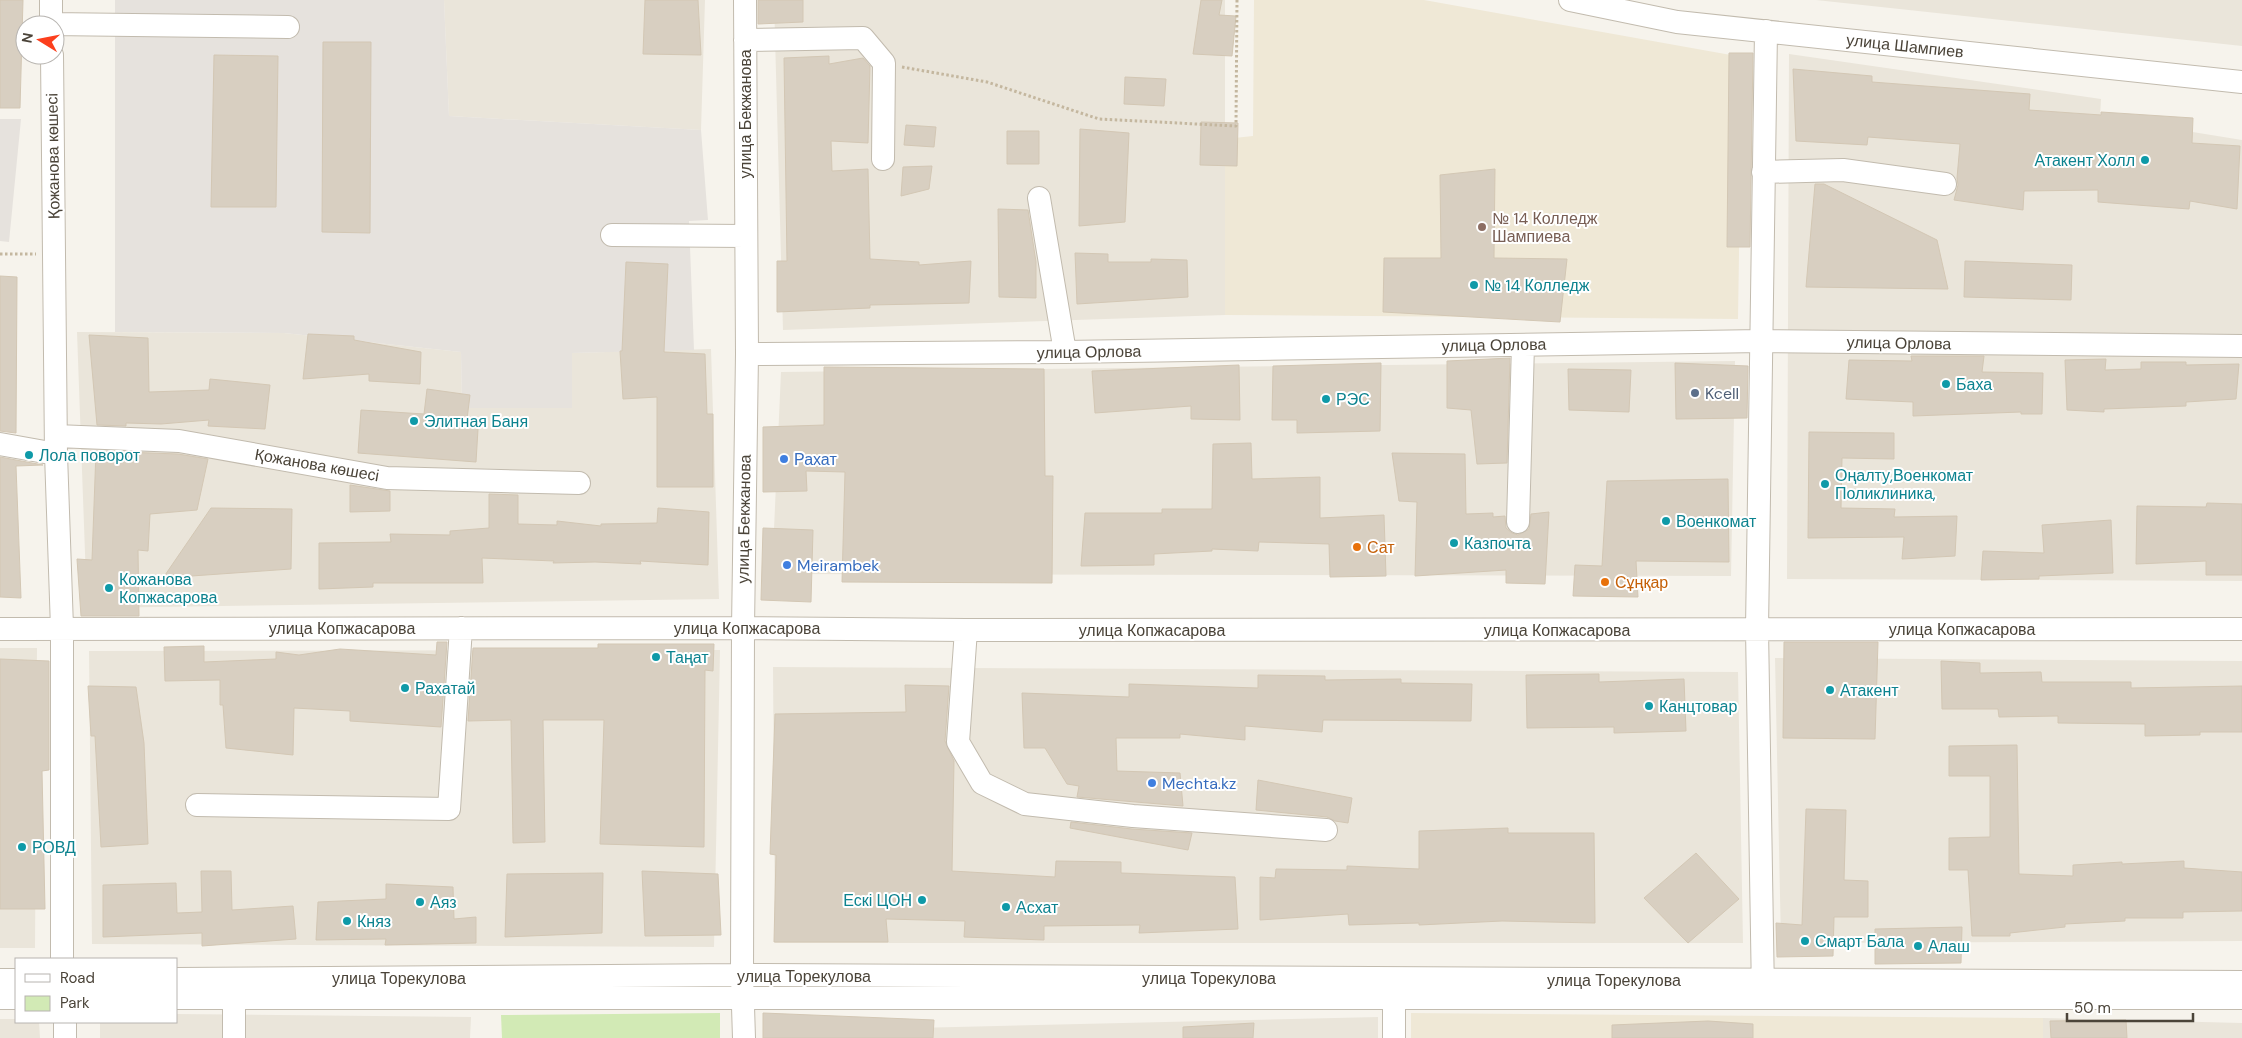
<svg xmlns="http://www.w3.org/2000/svg" width="2242" height="1038" font-family="'DM Sans',sans-serif">
  <style>
    .residential { fill: #eae5da }
    .industrial { fill: #e6e2dd }
    .education { fill: #efe8d6 }
    .green { fill: #d2eab5 }
    .building { fill: #d8cfc1; stroke: #d3c7b4 }
    .lines { fill: none; stroke-linecap: round; stroke-linejoin: round }
    .minor-casing { stroke: #c2bbae; stroke-width: 24 }
    .path { stroke: #c4b79f; stroke-width: 3; stroke-dasharray: 2.5 2.5; stroke-linecap: butt }
    .minor { stroke: #fff; stroke-width: 22 }
    .culture-dot { fill: #0f9aa8; stroke: #fff; stroke-width: 2 }
    .education-dot { fill: #8d6e63; stroke: #fff; stroke-width: 2 }
    .service-dot { fill: #5c6f8a; stroke: #fff; stroke-width: 2 }
    .shop-dot { fill: #3f7fe0; stroke: #fff; stroke-width: 2 }
    .food-dot { fill: #e8710a; stroke: #fff; stroke-width: 2 }
    .labels { text-anchor: middle; dominant-baseline: central; stroke-width: 4; stroke-linejoin: round; paint-order: stroke }
    .street-label { font-size: 16px; fill: #4b4439; stroke: #fff }
    .culture-label { font-size: 16px; fill: #0d838f; stroke: #fff; text-anchor: start }
    .education-label { font-size: 16px; fill: #785e54; stroke: #fff; text-anchor: start }
    .service-label { font-size: 16px; fill: #4e5e75; stroke: #fff; text-anchor: start }
    .shop-label { font-size: 16px; fill: #366cbe; stroke: #fff; text-anchor: start }
    .food-label { font-size: 16px; fill: #c56008; stroke: #fff; text-anchor: start }
  </style>
  <rect width="100%" height="100%" fill="#f6f3ec"/>
  <!-- residential -->
  <path class="residential" d="M444,0H705L701,130L449,116Z
    M774,0H1225V315L783,330Z
    M1816,0H2242V46Z
    M1789,54L2101,99L2100,117L2242,140V581L1787,579Z
    M77,332L284,333L461,352L462,408L572,353L711,349L719,599L87,608Z
    M1735,361L1731,576L772,574L781,372Z
    M0,648H37L35,948H0Z
    M720,650L714,947L92,944L89,651Z
    M1775,658L2242,661V941L1781,943Z
    M773,667L1738,672L1743,943H775Z
    M176,1014L471,1017L470,1038H100V1022H176Z
    M1378,1017V1038H914V1028Z
    M2043,1018L2242,1023V1038H2043Z
    M0,1019H16V1022H39L40,1038H0Z"/>
  <!-- industrial -->
  <path class="industrial" d="M115,0H444L449,116L701,130L708,220L689,221L694,350L572,353V408H462L461,352L284,333L115,332Z
    M0,119H21L9,242L0,241Z"/>
  <!-- education -->
  <path class="education" d="M1254,0H1424L1742,57L1738,319L1225,315V139L1253,136Z
    M1411,1013L2043,1018V1038H1411Z"/>
  <!-- green -->
  <path class="green" d="M720,1013V1038H502L501,1015Z"/>
  <!-- building -->
  <path class="building" d="M0,0H23L20,108H0Z
    M645,0H698L701,55L643,54Z
    M758,0H803V22L758,24Z
    M1201,0H1222L1219,15L1236,16L1232,56L1193,54Z
    M323,42H371L370,233L322,232Z
    M1729,53H1753L1750,247H1727Z
    M214,55L278,56L276,207H211Z
    M829,56V64L863,58L870,66L868,143L831,141L832,171L868,169L870,259L919,262V265L971,261L969,303L870,305V308L777,312V261H787L784,58Z
    M1793,69L1872,76V82L2030,94L2029,110L2101,115V112L2193,118L2192,143L2240,146L2237,209L2190,201L2189,209L2098,202V190L2024,191L2023,210L1954,200L1958,185L1957,178L1960,144L1868,137L1867,145L1796,141Z
    M1125,77L1166,79L1164,106L1124,104Z
    M1201,122L1238,123L1237,166L1200,165Z
    M906,125L936,127L934,147L904,145Z
    M1080,129L1129,133L1125,222L1079,226Z
    M1007,131H1039V164H1007Z
    M932,166L929,189L901,196L903,167Z
    M1495,169L1494,258L1567,259L1560,322L1383,312L1384,258H1441L1440,175Z
    M1815,184H1824L1937,240L1948,289L1806,287Z
    M998,209L1028,210L1036,262V298L999,297Z
    M1075,253L1108,254V262H1151V259L1187,260L1188,297L1077,304Z
    M1965,261L2072,265L2071,300L1964,297Z
    M626,262L668,264L664,352L705,354L707,414H713V487H657V397L623,399L620,351H622Z
    M0,276L17,277L16,433L0,431Z
    M308,334L354,336V340L421,352L420,384L369,381V374L303,379Z
    M89,335L148,338L149,392L209,390L210,379L270,385L265,429L208,426L209,420L161,424L126,423V426L97,425Z
    M1911,356H1984L1982,372L2043,373L2042,414H2021V412L1913,416V402L1846,399L1849,360L1912,361Z
    M1510,358L1507,463L1477,464L1471,410L1447,408V361Z
    M2106,359L2105,370L2141,369V362H2186V365L2239,364L2236,399L2186,402V406L2104,409V412L2067,410L2065,360Z
    M1381,363L1380,431L1297,433V420H1272L1273,366Z
    M1675,363L1748,366L1747,418L1676,419Z
    M1239,365L1240,420L1191,419V406L1095,413L1092,371Z
    M824,367L1044,369L1045,476H1053L1052,583L842,582L845,472L806,471L807,491L763,492V427L824,425Z
    M1568,369L1631,370L1629,412L1569,410Z
    M427,389L470,395L466,427L478,429L476,462L358,453L361,410L424,414Z
    M1809,432L1894,433V459L1842,458L1841,508L1895,509L1894,517L1957,516L1955,556L1902,559L1904,537L1808,538Z
    M1251,443L1252,479L1320,477V518L1384,515L1386,576L1330,577L1329,544L1259,542L1258,551L1212,549V551L1154,554V565L1081,566L1085,513H1162V509H1212L1213,444Z
    M96,451L178,454L208,459L197,510L150,514L148,551L138,550L139,616H81L77,559L92,560Z
    M1392,453L1465,454L1466,514L1493,513V517L1505,516L1506,528L1512,533L1518,535L1529,529L1531,514L1549,512L1545,584L1506,583V570L1415,576L1417,502L1399,501Z
    M0,457L43,465L16,466L21,598L0,597Z
    M1728,479L1729,562L1636,561L1638,597L1573,596L1575,565L1602,566L1607,481Z
    M350,485L390,491V511L350,512Z
    M489,494L518,495V524L557,525V521L601,526V524L657,523L658,508L709,512L708,565L640,561L641,564L595,562L553,563L554,561L482,558L483,583H373V587L319,589V543L391,542L390,534L450,535V531L489,528Z
    M2207,503L2242,504V575H2206V561L2136,564L2137,506L2206,507Z
    M211,508L292,509L291,569L163,578Z
    M2111,520L2113,573L2039,576V579L1981,580L1983,551L2044,553L2042,525Z
    M763,528L813,530L811,602L761,600Z
    M437,642H447L441,727L350,721V711L294,708L293,755L226,748L223,705H220V680L165,681L164,647L204,646V662L276,659V652L299,655L340,649L436,655Z
    M1784,642H1878L1875,739L1783,738Z
    M598,644H714L713,671L705,670L704,847L600,844L604,720H543L545,842L513,843L511,720L468,721L473,648H598Z
    M0,659L49,661V770L42,771L45,909H0Z
    M1941,661L1980,663V673L2041,672L2042,682H2131V688L2242,686V732H2200V735L2145,736V724L2058,723V716L1999,717L1998,709H1942Z
    M1599,674V682L1684,679L1686,731L1614,733V727L1527,728L1526,675Z
    M1258,675L1325,676V680L1401,679V683L1472,684L1471,721L1323,720L1322,732L1245,726V740L1180,734V738H1116L1117,771L1180,773L1183,806L1077,797L1079,786L1067,784L1045,748H1024L1022,693L1129,697V684L1258,688Z
    M905,685L949,686L945,741L954,761L952,871L1055,877L1056,861L1121,862V873L1235,877L1238,929L1139,933L1140,925L1044,926V940L964,937L965,921L886,919L888,942H774L776,855L770,854L775,714L906,712Z
    M88,686L136,687L144,743L148,844L101,847L95,736H91Z
    M2017,745L2019,874L2073,876V865L2122,862V864L2184,861V868L2242,872V911L2183,912V918H2125V921L2065,924V927L2010,933V936H1972L1968,870H1949V838L1990,837V776H1949V746Z
    M1258,780L1352,798L1348,823L1335,821L1327,817L1256,810Z
    M1806,809L1846,810L1844,880L1868,881V917H1834L1833,956L1777,957L1776,923L1802,925Z
    M1071,822L1132,829L1192,833L1188,850L1070,828Z
    M1508,828V833H1594L1595,923L1502,921L1419,925V923L1349,925L1348,914L1260,920V877L1275,878L1276,869L1347,870V866L1419,869V831Z
    M1696,853L1739,899L1688,943L1644,898Z
    M201,871H231L232,910L293,906L296,939L202,946V933L103,937V885L176,883L177,913L202,912Z
    M642,871L718,874L721,935L645,936Z
    M603,873L602,933L505,937L507,874Z
    M386,884L453,887L454,919L476,917V943L385,945L386,939L316,940L318,902L386,899Z
    M1962,927L1961,963L1875,964V929Z
    M763,1013L934,1020L933,1038H763Z
    M2126,1020L2127,1038H2051L2050,1021Z
    M1708,1021L1753,1024V1038H1612V1025Z
    M1254,1023L1253,1038H1183V1027Z"/>
  <g class="lines">
    <!-- minor casing -->
    <g class="minor-casing">
      <path id="minor" d="M51,0V25
        M1570,0L1677,22L2242,82
        M51,24L288,27
        M745,40L863,38L884,63L883,159
        M52,55L56,454L62,628V959
        M1763,172L1843,170L1945,184
        M1039,198L1065,352
        M612,235L746,236
        M747,354L1065,352L1761,341L2242,346
        M56,436L179,441L387,478L579,483
        M0,444L56,454
        M1518,522L1523,345
        M0,629L743,628L966,630L2242,629
        M966,630L958,742L982,783L1025,804L1133,816L1326,830
        M197,805L449,809L461,628
        M176,979L742,975L2242,982
        M0,980H16
        M1763,994L1757,629L1766,31
        M0,998H16
        M176,998H2242
        M234,998V1038
        M1394,998V1038
        M65,1022V1038
        M744,1038L742,975L743,628L747,354L745,0"/>
    </g>
    <!-- path -->
    <path class="path" d="M902,67L987,82L1099,119L1236,126L1237,0
      M0,254H36"/>
    <!-- minor -->
    <use href="#minor" class="minor"/>
  </g>
  <!-- markers -->
  <g class="culture-dot">
    <circle cx="2145" cy="160" r="5"/>
    <circle cx="1474" cy="285" r="5"/>
    <circle cx="1946" cy="384" r="5"/>
    <circle cx="1326" cy="399" r="5"/>
    <circle cx="414" cy="421" r="5"/>
    <circle cx="29" cy="455" r="5"/>
    <circle cx="1825" cy="484" r="5"/>
    <circle cx="1666" cy="521" r="5"/>
    <circle cx="1454" cy="543" r="5"/>
    <circle cx="109" cy="588" r="5"/>
    <circle cx="656" cy="657" r="5"/>
    <circle cx="405" cy="688" r="5"/>
    <circle cx="1830" cy="690" r="5"/>
    <circle cx="1649" cy="706" r="5"/>
    <circle cx="22" cy="847" r="5"/>
    <circle cx="922" cy="900" r="5"/>
    <circle cx="420" cy="902" r="5"/>
    <circle cx="1006" cy="907" r="5"/>
    <circle cx="347" cy="921" r="5"/>
    <circle cx="1805" cy="941" r="5"/>
    <circle cx="1918" cy="946" r="5"/>
  </g>
  <circle class="education-dot" cx="1482" cy="227" r="5"/>
  <circle class="service-dot" cx="1695" cy="393" r="5"/>
  <g class="shop-dot">
    <circle cx="784" cy="459" r="5"/>
    <circle cx="787" cy="565" r="5"/>
    <circle cx="1152" cy="783" r="5"/>
  </g>
  <g class="food-dot">
    <circle cx="1357" cy="547" r="5"/>
    <circle cx="1605" cy="582" r="5"/>
  </g>
  <g class="labels">
    <!-- street labels -->
    <g class="street-label">
      <text transform="translate(1905 46) rotate(6)">улица Шампиев</text>
      <text transform="translate(745 114) rotate(-90)">улица Бекжанова</text>
      <text transform="translate(53 156) rotate(-91)">Қожанова көшесі</text>
      <text transform="translate(1899 343) rotate(1)">улица Орлова</text>
      <text transform="translate(1494 345) rotate(-1)">улица Орлова</text>
      <text transform="translate(1089 352) rotate(-1)">улица Орлова</text>
      <text transform="translate(317 465) rotate(10)">Қожанова көшесі</text>
      <text transform="translate(744 519) rotate(-89)">улица Бекжанова</text>
      <text x="342" y="628">улица Копжасарова</text>
      <text x="747" y="628">улица Копжасарова</text>
      <text x="1962" y="629">улица Копжасарова</text>
      <text x="1152" y="630">улица Копжасарова</text>
      <text x="1557" y="630">улица Копжасарова</text>
      <text x="804" y="976">улица Торекулова</text>
      <text x="399" y="978">улица Торекулова</text>
      <text x="1209" y="978">улица Торекулова</text>
      <text x="1614" y="980">улица Торекулова</text>
    </g>
    <!-- culture labels -->
    <g class="culture-label">
      <text x="2135" y="160" text-anchor="end">Атакент Холл</text>
      <text x="1484" y="285">№ 14 Колледж</text>
      <text x="1956" y="384">Баха</text>
      <text x="1336" y="399">РЭС</text>
      <text x="424" y="421">Элитная Баня</text>
      <text x="39" y="455">Лола поворот</text>
      <text x="1835" y="475">Оңалту,Военкомат<tspan x="1835" dy="18">Поликлиника,</tspan></text>
      <text x="1676" y="521">Военкомат</text>
      <text x="1464" y="543">Казпочта</text>
      <text x="119" y="579">Кожанова<tspan x="119" dy="18">Копжасарова</tspan></text>
      <text x="666" y="657">Таңат</text>
      <text x="415" y="688">Рахатай</text>
      <text x="1840" y="690">Атакент</text>
      <text x="1659" y="706">Канцтовар</text>
      <text x="32" y="847">РОВД</text>
      <text x="912" y="900" text-anchor="end">Ескі ЦОН</text>
      <text x="430" y="902">Аяз</text>
      <text x="1016" y="907">Асхат</text>
      <text x="357" y="921">Княз</text>
      <text x="1815" y="941">Смарт Бала</text>
      <text x="1928" y="946">Алаш</text>
    </g>
    <!-- education labels -->
    <g class="education-label">
      <text x="1492" y="218">№ 14 Колледж<tspan x="1492" dy="18">Шампиева</tspan></text>
    </g>
    <!-- service labels -->
    <g class="service-label">
      <text x="1705" y="393">Kcell</text>
    </g>
    <!-- shop labels -->
    <g class="shop-label">
      <text x="794" y="459">Рахат</text>
      <text x="797" y="565">Meirambek</text>
      <text x="1162" y="783">Mechta.kz</text>
    </g>
    <!-- food labels -->
    <g class="food-label">
      <text x="1367" y="547">Сат</text>
      <text x="1615" y="582">Сұңқар</text>
    </g>
  </g>
  <!-- legend -->
  <rect x="15" y="958" width="162" height="65" fill="#ffffff" stroke="#b7b4b0"/>
  <rect x="25" y="974" width="25" height="8" fill="#ffffff" stroke="#b7b4b0"/>
  <text x="60" y="983" font-size="15" fill="#4b4439">Road</text>
  <rect x="25" y="996" width="25" height="15" fill="#d2eab5" stroke="#b7b4b0"/>
  <text x="60" y="1008" font-size="15" fill="#4b4439">Park</text>
  <!-- north arrow -->
  <g transform="translate(40 40) rotate(280)"><circle r="24" fill="#ffffff" stroke="#b7b4b0"/>
  <path d="M0-4L9 19L0 12L-9 19Z" fill="#fc3f1d"/>
  <text y="-8" font-size="14" font-weight="bold" text-anchor="middle" fill="#4b4439">N</text>
  </g>
  <!-- scale -->
  <path d="M2067 1013v8h126v-8" fill="none" stroke="#4b4439" stroke-width="2.5"/>
  <text x="2074" y="1013" font-size="15" fill="#4b4439" stroke="#ffffff" stroke-width="4" paint-order="stroke">50 m</text>
</svg>
